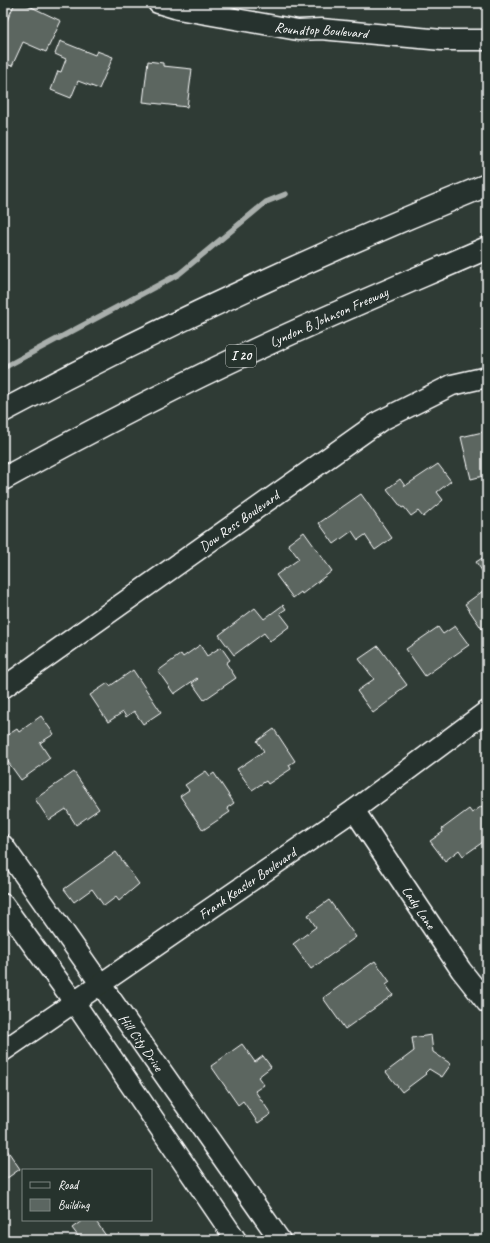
<svg xmlns="http://www.w3.org/2000/svg" width="490" height="1243" font-family="Caveat,sans-serif">
  <style>
    .lines { fill: none; stroke-linecap: round; stroke-linejoin: round }
    .stream { stroke: #a9afac; stroke-width: 5.5 }
    .building { fill: #5b6661; stroke: #fff }
    .minor-casing { stroke: #fff; stroke-width: 23 }
    .highway-casing { stroke: #fff; stroke-width: 25 }
    .minor { stroke: #26332d; stroke-width: 20 }
    .highway { stroke: #26332d; stroke-width: 22 }
    .labels { text-anchor: middle; dominant-baseline: central; stroke-width: 3; stroke-linejoin: round; paint-order: stroke }
    .shield { fill: #26332d; stroke: #bec2c0; stroke-width: 1 }
    .shield-label { font-size: 13px; font-weight: bold; fill: #fff }
    .street-label { font-size: 14px; fill: #fff; stroke: #26332d }
  </style>
  <rect width="100%" height="100%" fill="#2f3b35"/>
  <filter id="ink" filterUnits="userSpaceOnUse"><feTurbulence type="fractalNoise" baseFrequency=".025" numOctaves="2"/><feDisplacementMap in="SourceGraphic" scale="8" xChannelSelector="R" yChannelSelector="G"/><feConvolveMatrix kernelMatrix="1 2 1 2 8 2 1 2 1" color-interpolation-filters="sRGB"/></filter>
  <g filter="url(#ink)">
    <g class="lines">
      <!-- stream -->
      <path class="stream" d="M3,368L179,274L266,202L286,194"/>
    </g>
    <!-- building -->
    <path class="building" d="M15,3H23L61,21L46,52L23,42L12,66L3,63V29Z
      M60,41L95,55L97,51L113,57L99,89L78,81L71,98L51,90L58,71L61,72L66,59L55,54Z
      M148,61L163,63V66L192,69L187,107L143,102Z
      M487,431V475L471,479L461,437Z
      M438,464L451,481L437,492L443,500L423,517L418,511L411,516L404,507L402,508L387,489L400,479L405,486Z
      M361,494L392,538L375,550L365,535L358,540L352,531L334,544L319,523Z
      M304,532L332,571L302,594L301,592L293,598L276,575L299,559L288,544Z
      M487,555V578L476,562Z
      M487,588V625L482,629L465,604Z
      M283,605L286,609L280,613L290,626L270,641L264,633L234,655L219,635L255,608L264,619Z
      M455,626L469,645L425,676L406,649L438,627L443,634Z
      M200,645L207,656L221,647L230,660L226,663L236,678L204,700L192,683L198,679L197,678L174,694L158,671L181,654L183,657Z
      M378,646L407,685L396,693L397,695L373,713L357,691L374,679L359,659Z
      M133,670L161,712L143,724L134,711L126,717L123,712L108,722L90,695L108,683L110,686Z
      M41,716L54,734L40,743L50,758L42,764V765L21,780L3,755V738L17,729L19,732Z
      M274,729L295,761L289,765L291,769L268,784L266,781L252,790L237,769L264,751L257,741Z
      M206,771L210,776L214,773L234,803L227,808L230,812L203,830L180,796L189,790L185,785Z
      M74,772L99,809L76,825L66,809L49,820L35,799Z
      M482,806L487,812V846L483,842L463,856L459,850L445,861L430,841L443,832L442,829L469,809L472,813Z
      M116,852L139,884L119,901L116,897L104,906L92,889L74,902L64,889Z
      M329,900L356,937L311,969L293,944L316,927L308,915Z
      M375,961L390,982L386,985L393,995L345,1029L323,998Z
      M431,1035L433,1052L451,1064L442,1077L429,1069L425,1073L426,1074L402,1092L386,1072L414,1051L412,1038Z
      M242,1044L255,1062L263,1056L271,1067L258,1077L264,1085L255,1091L271,1114L258,1123L243,1101L238,1105L211,1066Z
      M3,1144L20,1169L3,1181Z
      M83,1220H95L109,1240H81L72,1228Z"/>
    <g class="lines">
      <!-- minor casing -->
      <g class="minor-casing">
        <g id="minor">
          <path id="s1" d="M158,3L178,9L298,30L321,29L442,40H487"/>
          <path id="s2" d="M3,688L380,421L452,385L487,377"/>
          <path id="s3" d="M354,810L461,970L487,1003"/>
          <path id="s4" d="M3,845L280,1240"/>
          <path d="M3,904L74,1002L236,1240"/>
          <path id="s5" d="M3,1051L354,810L487,711"/>
        </g>
      </g>
      <!-- highway casing -->
      <g class="highway-casing">
        <g id="highway">
          <path d="M3,411C160,327 322,252 487,185"/>
          <path id="s6" d="M3,479C87,433 172,388 259,348C334,313 411,281 487,248"/>
        </g>
      </g>
      <!-- minor -->
      <use href="#minor" class="minor"/>
      <!-- highway -->
      <use href="#highway" class="highway"/>
    </g>
  </g>
  <g class="labels">
    <!-- shield labels -->
    <rect class="shield" x="226" y="345" width="30" height="22" rx="3"/>
    <g class="shield-label">
      <text x="241" y="356">I 20</text>
    </g>
    <!-- street labels -->
    <g class="street-label">
      <text stroke="none"><textPath href="#s1" startOffset="166">Roundtop Boulevard</textPath></text>
      <text stroke="none"><textPath href="#s6" startOffset="364">Lyndon B Johnson Freeway</textPath></text>
      <text stroke="none"><textPath href="#s2" startOffset="289">Dow Ross Boulevard</textPath></text>
      <text stroke="none"><textPath href="#s5" startOffset="296">Frank Keasler Boulevard</textPath></text>
      <text stroke="none"><textPath href="#s3" startOffset="117">Lady Lane</textPath></text>
      <text stroke="none"><textPath href="#s4" startOffset="241">Hill City Drive</textPath></text>
    </g>
  </g>
  <!-- margin -->
  <rect width="490" height="1243" fill="none" stroke="#26332d" stroke-width="16"/>
  <rect x="8" y="8" width="474" height="1227" fill="none" stroke="#fff" stroke-width="1.5" filter="url(#ink)"/>
  <!-- legend -->
  <rect x="22" y="1169" width="130" height="52" fill="#26332d" stroke="#7d8581"/>
  <rect x="30" y="1182" width="20" height="6" fill="#26332d" stroke="#7d8581"/>
  <text x="58" y="1189" font-size="12" fill="#ffffff">Road</text>
  <rect x="30" y="1199" width="20" height="12" fill="#5b6661" stroke="#7d8581"/>
  <text x="58" y="1209" font-size="12" fill="#ffffff">Building</text>
</svg>
